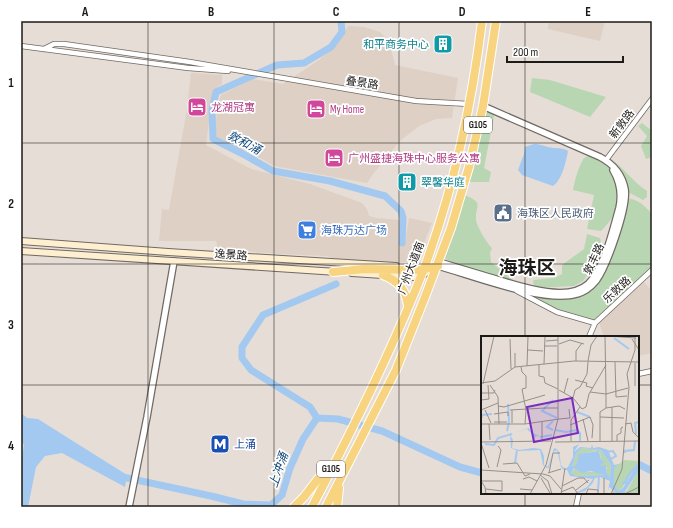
<svg xmlns="http://www.w3.org/2000/svg" width="673" height="528" font-family="'Sofia Sans Condensed','Noto Sans SC',sans-serif">
  <style>
    .built { fill: #ded0c4 }
    .green { fill: #b9d6b3 }
    .water { fill: #a3c9f0 }
    .lines { fill: none; stroke-linecap: round; stroke-linejoin: round }
    .river { stroke: #a3c9f0; stroke-width: 7 }
    .minor-casing { stroke: #716a64; stroke-width: 6 }
    .tertiary-casing { stroke: #716a64; stroke-width: 8 }
    .secondary-casing { stroke: #716a64; stroke-width: 8 }
    .trunk-casing { stroke: #fff; stroke-width: 10 }
    .minor { stroke: #fff; stroke-width: 4.5 }
    .tertiary { stroke: #fff; stroke-width: 5.5 }
    .secondary { stroke: #fdefcf; stroke-width: 6 }
    .trunk { stroke: #f8d480; stroke-width: 8 }
    .grid { fill: none; stroke: #1d1b18; stroke-width: 1; stroke-opacity: 0.55 }
    .labels { text-anchor: middle; dominant-baseline: central; stroke-width: 3.5; stroke-linejoin: round; paint-order: stroke }
    .shield { fill: #fff; stroke: #615f5d; stroke-width: 1 }
    .shield-label { font-size: 10px; font-weight: bold; fill: #1d1b18 }
    .culture-label { font-size: 11px; fill: #0d838f; stroke: #fff; text-anchor: end }
    .street-label { font-size: 11px; fill: #1d1b18; stroke: #fff }
    .hotel-label { font-size: 11px; fill: #b23c85; stroke: #fff; text-anchor: start }
    .service-label { font-size: 11px; fill: #4e5e75; stroke: #fff; text-anchor: start }
    .shop-label { font-size: 11px; fill: #366cbe; stroke: #fff; text-anchor: start }
    .transit-label { font-size: 11px; fill: #164399; stroke: #fff; text-anchor: start }
    .water-label { font-size: 12px; font-style: italic; fill: #154b7c; stroke: #fff }
    .town-label { font-size: 19px; font-weight: bold; fill: #1d1b18; stroke: #fff }
    .inset-river { fill: none; stroke: #a3c9f0; stroke-width: 2 }
    .inset-road { fill: none; stroke: #968f8a; stroke-width: 1 }
    .view { fill: #7b2cbf; fill-opacity: 0.15; stroke: #7b2cbf; stroke-width: 2 }
    .inset-edge { fill: none; stroke: #1d1b18; stroke-width: 2 }
    .neatline { fill: none; stroke: #1d1b18; stroke-width: 1.5 }
    .grid-label { font-size: 13px; text-anchor: middle; font-weight: bold; fill: #1d1b18 }
  </style>
  <rect width="100%" height="100%" fill="#e6ddd6"/>
  <!-- built -->
  <path class="built" d="M549,21H605L600,41L548,29Z
    M348,26L364,27L380,32L389,41L395,65L458,78L452,118L436,119L419,126L400,141L373,174L367,183L274,166L257,156L215,138L217,108L221,95L253,79L283,84L319,60L341,38Z
    M191,73L222,75V84L213,90L206,145L251,169L310,184L362,203L367,209L369,216L376,218L400,220L398,242L405,243L409,218L432,223L418,258L408,262L397,263L335,259L327,256L279,254L218,249L216,241H159L162,209L169,210L187,109Z
    M644,282L652,291V353L638,356V337H604L599,322Z"/>
  <!-- green -->
  <path class="green" d="M532,78L550,80L606,97L590,117L530,92Z
    M484,108L494,114V116L484,168L491,172L489,182H472L467,181Z
    M642,123L652,131V158L651,157L646,159L641,146L647,136L638,126Z
    M590,155C597,158 604,161 609,167C616,176 619,200 616,210C613,218 607,225 601,231L587,229L594,195L573,190C575,179 578,168 584,158Z
    M611,159C625,169 632,181 647,191V197L643,200L626,191L610,161Z
    M465,195C485,204 475,204 476,220C477,227 487,243 492,248L490,253L491,262L513,280C494,277 459,269 445,258Z
    M628,198C639,200 645,206 652,214V268L595,319C572,322 538,301 517,290L579,296C584,294 588,293 592,289C611,270 623,224 628,198Z
    M587,234L600,238L602,247L594,266L583,281L574,286L534,288L533,280L554,278L562,274V265L584,249Z"/>
  <!-- water -->
  <path class="water" d="M534,144C540,144 543,146 548,147C555,149 562,147 568,151C566,162 562,180 553,186L522,175L518,170L524,154L525,147Z
    M21,413L27,418L38,419L127,475L125,487L62,453L45,456L36,467L28,507H21V464L24,445L21,440Z"/>
  <g class="lines">
    <!-- river -->
    <path class="river" d="M341,21L342,32L331,47L304,63L277,65L216,92L212,110L213,139L243,154L273,171L330,181L385,196L401,211L403,218L402,243
      M317,418L310,407L251,370L242,358V347L263,315L336,284
      M638,464L652,471
      M118,476L211,496L243,504L271,505L282,495L290,468L303,439L317,418L338,419L382,431L460,467L482,473"/>
    <!-- minor casing -->
    <g class="minor-casing">
      <path id="minor" d="M21,46L188,68L228,71
        M44,49L54,44H64L190,62L416,101L469,104
        M606,160L652,99
        M517,291L557,312L595,323
        M589,337L595,323L652,270
        M638,374L652,371
        M576,507L579,493"/>
    </g>
    <!-- tertiary casing -->
    <g class="tertiary-casing">
      <path id="tertiary" d="M439,262C456,267 472,272 489,277C514,284 566,304 588,284C604,269 613,229 619,208C622,195 620,182 613,170
        M438,266C471,275 545,304 577,294C585,292 591,287 596,281C607,266 628,207 625,189C622,173 613,164 600,157L483,106
        M129,507L147,417L174,261"/>
    </g>
    <!-- secondary casing -->
    <g class="secondary-casing">
      <path id="secondary" d="M21,241L168,252L396,266
        M21,251L337,272
        M352,273L414,277L423,275L434,268"/>
    </g>
    <!-- trunk casing -->
    <g class="trunk-casing">
      <path id="trunk" d="M333,272L365,269L419,270L438,266
        M383,275C398,281 406,289 408,306
        M294,507L304,497L328,466
        M312,507C353,429 393,349 425,266C454,187 472,104 482,21
        M326,507L396,370L425,297L451,228L469,167L483,106L496,21
        M337,507L339,488"/>
    </g>
    <!-- minor -->
    <use href="#minor" class="minor"/>
    <!-- tertiary -->
    <use href="#tertiary" class="tertiary"/>
    <!-- secondary -->
    <use href="#secondary" class="secondary"/>
    <!-- trunk -->
    <use href="#trunk" class="trunk"/>
  </g>
  <!-- grid -->
  <path class="grid" d="M148,21V507M274,21V507M399,21V507M525,21V337M21,143H652M21,264H652M21,385H482M638,385H652M525,493V507"/>
  <!-- icons -->
  <defs>
    <g id="building-square" transform="scale(1)"><rect x="-9" y="-9" width="18" height="18" rx="4" fill="#0f9aa8" stroke="#fff"/><path d="M-4-6H4V6H1V3H-1V6H-4ZM-2.5-4.3h1.7v1.8h-1.7ZM.8-4.3h1.7v1.8H.8ZM-2.5-1h1.7V.8h-1.7ZM.8-1h1.7V.8H.8Z" fill="#fff"/></g>
    <g id="hotel-square" transform="scale(1)"><rect x="-9" y="-9" width="18" height="18" rx="4" fill="#d1479c" stroke="#fff"/><path d="M-6-4.5h1.5V1H6V5H4.5V3h-9V5H-6ZM-4 0a1.8 1.8 0 1 1 3.6 0ZM.5 0V-2.5h3Q6-2.5 6 0Z" fill="#fff"/></g>
    <g id="civic-square" transform="scale(1)"><rect x="-9" y="-9" width="18" height="18" rx="4" fill="#5c6f8a" stroke="#fff"/><path d="M-.6-6.5H3V-4.5H.6V-3L4-1V1h2V6H-6V1h2V-1L-.6-3ZM-1.2 2.5V6h2.4V2.5Z" fill="#fff"/></g>
    <g id="supermarket-square" transform="scale(1)"><rect x="-9" y="-9" width="18" height="18" rx="4" fill="#3f7fe0" stroke="#fff"/><path d="M-6-5.5h2.5l.6 2H6L4.5 2H-2.5L-4.4-4H-6ZM-1.5 3.2a1.3 1.3 0 1 0 .1 0ZM3 3.2a1.3 1.3 0 1 0 .1 0Z" fill="#fff"/></g>
    <g id="metro-square" transform="scale(1)"><rect x="-9" y="-9" width="18" height="18" rx="4" fill="#1a4fb4" stroke="#fff"/><path d="M-5.5 5V-5H-3L0 0L3-5H5.5V5H3V-.5L0 4L-3-.5V5Z" fill="#fff"/></g>
  </defs>
  <g fill-rule="evenodd">
    <use href="#building-square" x="443" y="44"/>
    <use href="#hotel-square" x="197" y="107"/>
    <use href="#hotel-square" x="316" y="109"/>
    <use href="#hotel-square" x="334" y="158"/>
    <use href="#building-square" x="407" y="182"/>
    <use href="#civic-square" x="503" y="213"/>
    <use href="#supermarket-square" x="307" y="230"/>
    <use href="#metro-square" x="220" y="444"/>
  </g>
  <g class="labels">
    <!-- shield labels -->
    <g class="shield">
      <rect x="464" y="117" width="28" height="16" rx="3"/>
      <rect x="317" y="461" width="28" height="16" rx="3"/>
    </g>
    <g class="shield-label">
      <text x="478" y="125">G105</text>
      <text x="331" y="469">G105</text>
    </g>
    <!-- culture labels -->
    <g class="culture-label">
      <text x="429" y="44">和平商务中心</text>
      <text x="421" y="182" text-anchor="start">翠馨华庭</text>
    </g>
    <!-- street labels -->
    <g class="street-label">
      <text transform="translate(362 83) rotate(9)">叠景路</text>
      <text transform="translate(622 124) rotate(-53)">新敦路</text>
      <text transform="translate(231 255) rotate(4)">逸景路</text>
      <text transform="translate(594 259) rotate(-65)">敦丰路</text>
      <text transform="translate(411 268) rotate(-69)">广州大道南</text>
      <text transform="translate(617 290) rotate(-43)">乐敦路</text>
    </g>
    <!-- hotel labels -->
    <g class="hotel-label">
      <text x="211" y="107">龙湖冠寓</text>
      <text x="330" y="109">My Home</text>
      <text x="348" y="158">广州盛捷海珠中心服务公寓</text>
    </g>
    <!-- service labels -->
    <g class="service-label">
      <text x="517" y="213">海珠区人民政府</text>
    </g>
    <!-- shop labels -->
    <g class="shop-label">
      <text x="321" y="230">海珠万达广场</text>
    </g>
    <!-- transit labels -->
    <g class="transit-label">
      <text x="234" y="444">上涌</text>
    </g>
    <!-- water labels -->
    <g class="water-label">
      <text transform="translate(244 143) rotate(28)">敦和涌</text>
      <text transform="translate(279 470) rotate(-71)">上冲涌</text>
    </g>
    <!-- town labels -->
    <g class="town-label">
      <text x="527" y="268">海珠区</text>
    </g>
  </g>
  <!-- overview -->
  <g transform="translate(481 336)">
    <rect width="158" height="158" fill="#e6ddd6"/>
    <path d="M101,112L120,114L130,129L129,141L125,139L126,131L119,130L122,125L120,124L119,116L116,115L117,119L115,115L99,118L95,129L91,131L95,118ZM143,124L158,125V130L152,135L141,152L137,155L133,148V132ZM94,132L103,136H118L124,139L96,140L90,137ZM158,133V158H131L132,155L142,157L146,155Z" fill="#b9d6b3"/>
    <path d="M48,92L50,96L60,101L55,100L53,104V100L46,93L32,97L29,99L32,104L31,112L38,114L52,112L60,113L63,120V129L67,131L73,112L76,113L78,116L80,129L84,133L87,131L92,121V111L98,108L93,116L99,111L110,112L111,108L112,112L118,111L127,114L133,129L138,128L133,132V148L137,155L142,152L154,132L158,130V134L143,157H136L128,151L126,158L129,145L119,141L114,142L111,148L104,155L92,158L106,151L112,143L89,140L86,134H83L80,131L76,114L72,116L68,132H66L62,129L59,114L37,115L30,112L29,98ZM101,112L120,114L130,129L129,141L126,139L125,129L119,130L124,125L120,124L118,115L98,118L95,129L91,131L95,118ZM93,132L101,137L110,135L124,139L96,140L90,137Z" fill="#a3c9f0" fill-rule="evenodd"/>
    <path class="inset-river" d="M133,2L148,13M72,64L61,75L76,82M96,76L109,81M0,83L1,79L11,78M72,85L66,91L72,94M74,94L85,96L96,94L99,97V105M26,95L28,86L27,68M155,98L154,87L158,86M59,101L71,99M4,108L13,109L17,102L31,98M124,116L132,115L135,120L130,123M144,117V115L153,114L154,105M34,127L36,114M141,147H144L148,138L158,128M117,155L118,140"/>
    <path class="inset-road" d="M124,0L125,58L147,52M126,0L155,2M29,3L30,33M151,3L158,14M65,5L77,4M78,8L89,4L103,8M63,10H76M47,14L62,15M34,17V31M95,25V15L101,7M107,25L110,9L116,0M134,26L135,61L146,60M63,28L64,0M58,29V40L63,41L64,47L77,53M46,30L47,0M40,31L41,36L45,40V52L41,53L45,74L44,88M94,44L106,47L105,50L112,52M0,47L14,45L34,31L93,25L158,26M2,48L13,0M9,49L17,61L18,88M154,50V27M78,54L92,62L101,73L105,71L108,58L125,29M109,56L125,58V72M0,57H13L14,54M83,57L87,42M92,62L94,54L99,51L106,38L107,26M0,64L8,63L7,49M17,70L23,71L64,59M131,71V105M63,72H77M0,74L17,67M4,74L10,87M29,74L64,72M13,78L27,76V80M119,81L143,82M78,83L89,82L88,73M102,83L107,105M13,86H26M61,86V105M31,87V74M0,88H44L78,83M8,88L9,104M144,88L150,87L152,96L158,102M89,89L109,81L112,89L111,102M90,105V84L99,71M119,105V76L125,72L138,70L144,73M136,105V99L140,97V92L142,91M0,106L70,105M74,106L158,105M0,107L8,132M22,128L36,127L44,140L49,138M16,131L20,114L17,110M0,134L62,138M67,137L80,133M68,137L72,117H79M62,138L69,140L80,153M59,139L67,145L71,158M60,142L69,157M42,143L48,141L56,145M0,145L4,151L5,158M1,145H21M81,150L97,142H103L107,147M5,153L21,155V145M39,153L51,154M95,154L108,144M80,156L92,151L97,158M49,158L65,129L77,83V0M80,158L84,132M105,158L107,153L117,154V158M123,158V142M130,158L141,133L148,51L146,38L154,14V0M144,158L158,151"/>
    <path class="view" d="M91,62L97,97L53,106L46,71Z"/>
    <rect width="158" height="158" class="inset-edge"/>
  </g>
  <!-- border -->
  <rect width="673" height="528" fill="none" stroke="#ffffff" stroke-width="44"/>
  <!-- scale -->
  <path d="M507 56v6h116v-6" fill="none" stroke="#1d1b18" stroke-width="2"/>
  <text x="513" y="56" font-size="12" fill="#1d1b18" stroke="#ffffff" stroke-width="3" paint-order="stroke">200 m</text>
  <rect x="22" y="22" width="629" height="484" class="neatline"/>
  <g class="grid-label">
    <text x="85" y="16">A</text>
    <text x="211" y="16">B</text>
    <text x="336" y="16">C</text>
    <text x="462" y="16">D</text>
    <text x="588" y="16">E</text>
    <text x="11" y="87">1</text>
    <text x="11" y="208">2</text>
    <text x="11" y="329">3</text>
    <text x="11" y="450">4</text>
  </g>
</svg>
